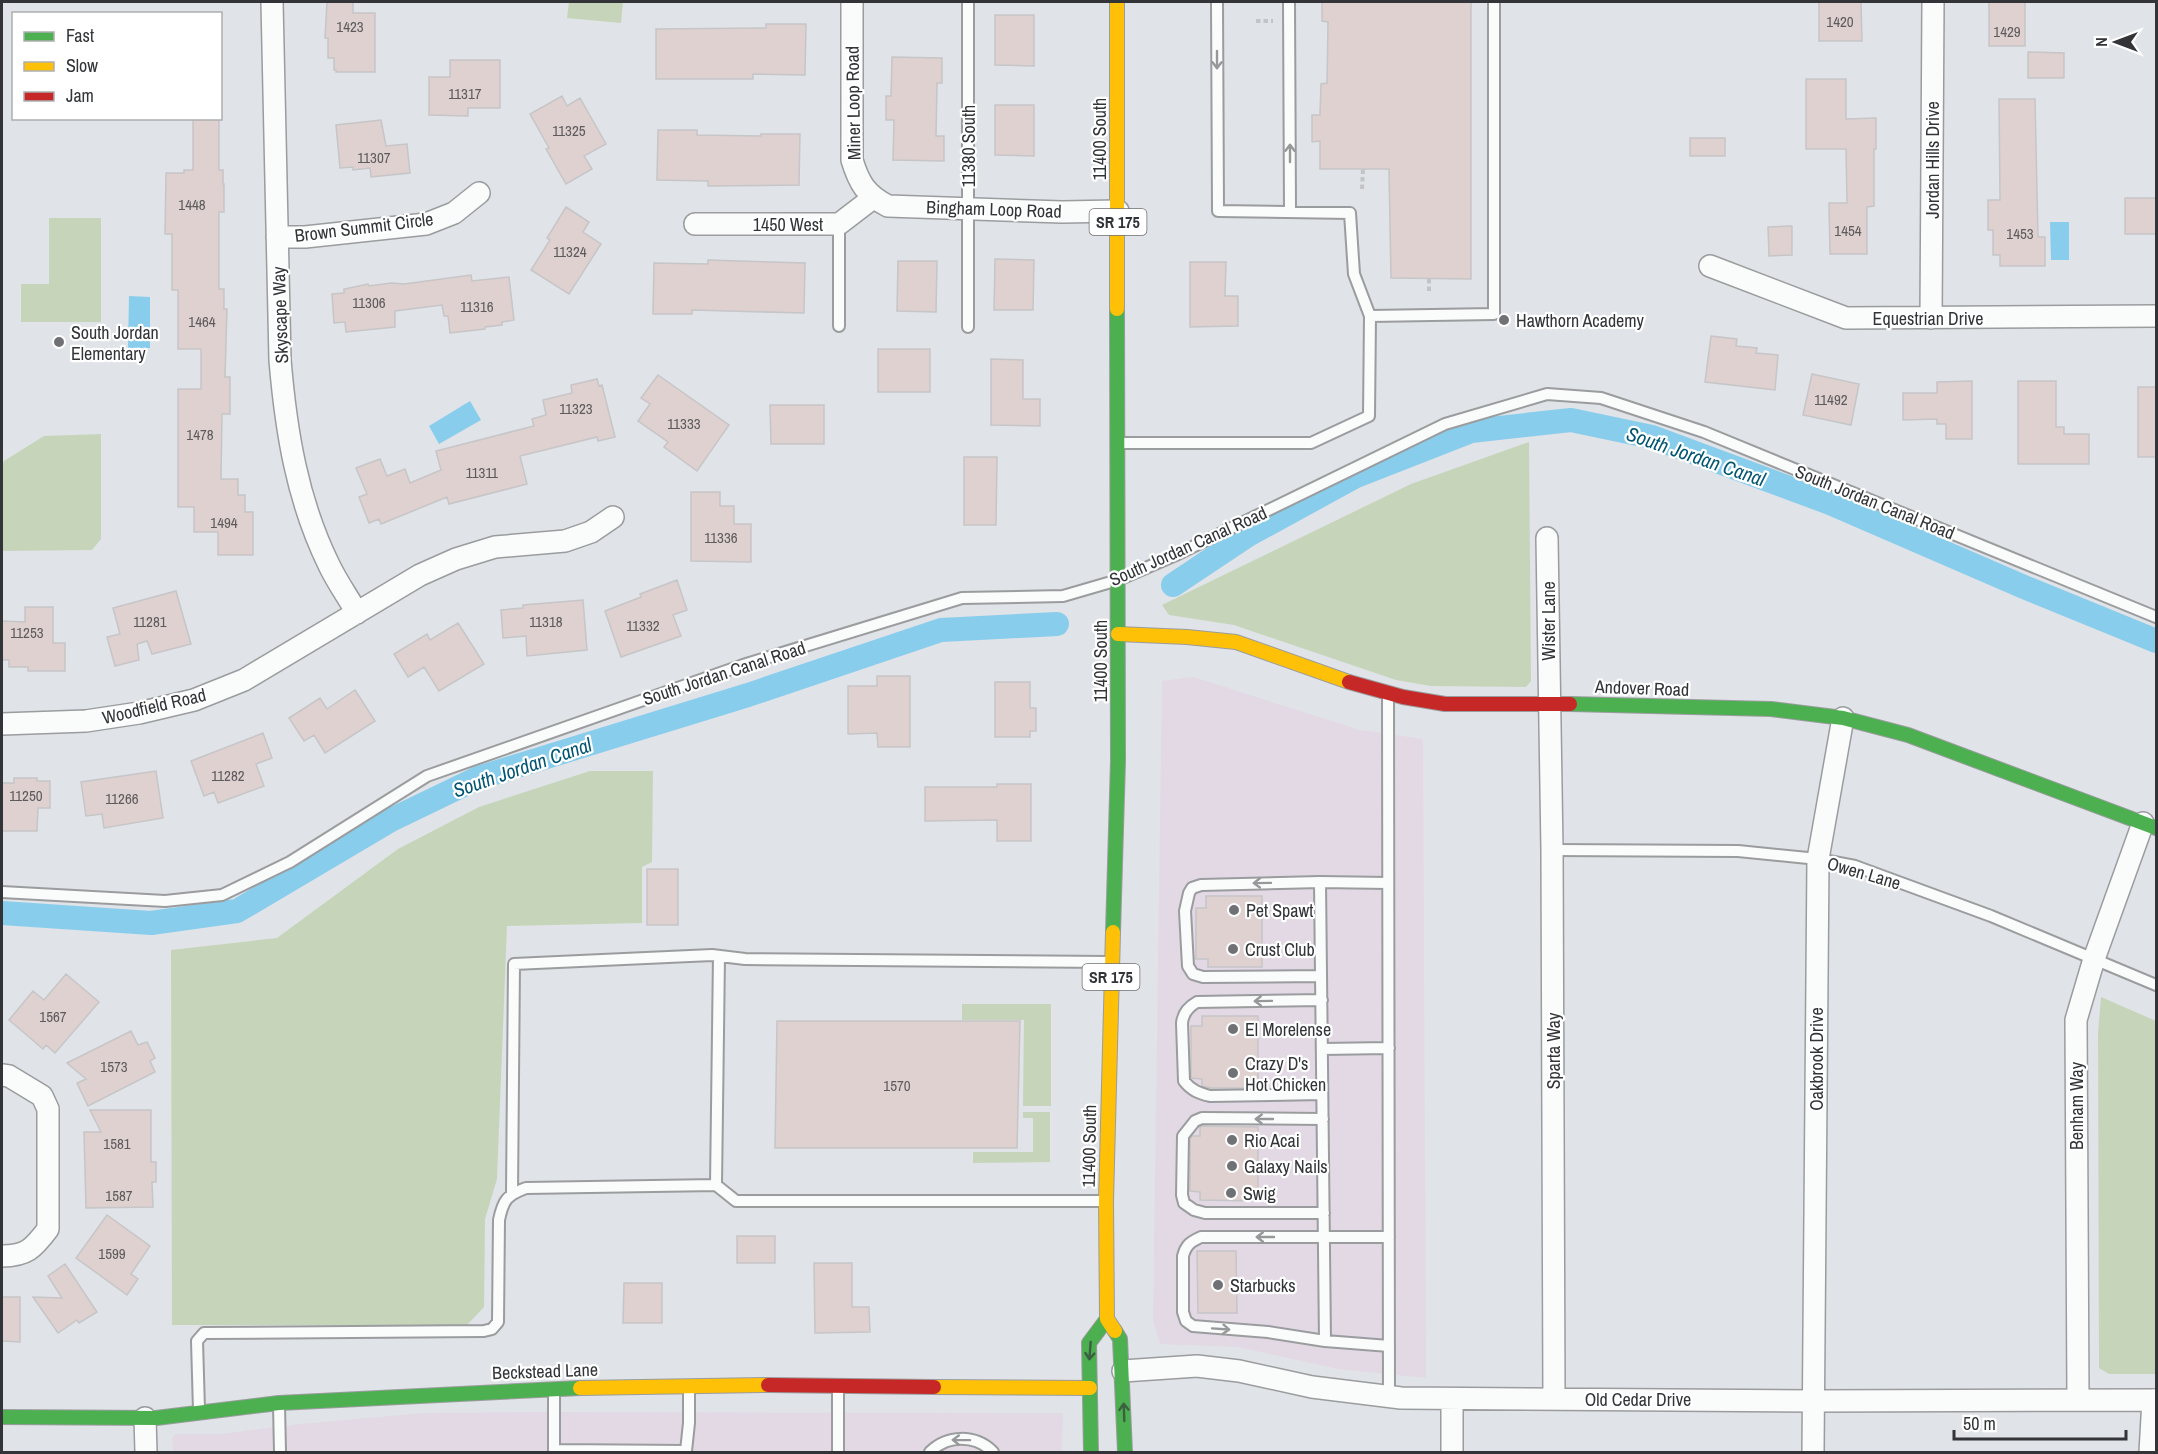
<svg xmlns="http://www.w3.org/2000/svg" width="2158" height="1454" font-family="'Archivo Narrow',sans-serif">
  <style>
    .commercial { fill: #e2d9e5 }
    .green { fill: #c6d5b9 }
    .water { fill: #89cdec }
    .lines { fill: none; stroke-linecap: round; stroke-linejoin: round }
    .canal { stroke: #89cdec; stroke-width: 24 }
    .building { fill: #ded1d0; stroke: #c6c5c7; stroke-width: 1.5 }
    .lane-casing { stroke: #9a9c9e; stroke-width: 14 }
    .street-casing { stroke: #9a9c9e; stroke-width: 24 }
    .fast-casing { stroke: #9a9c9e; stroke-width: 16 }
    .slow-casing { stroke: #9a9c9e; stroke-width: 16 }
    .jam-casing { stroke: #9a9c9e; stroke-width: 16 }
    .path { stroke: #c4c4c6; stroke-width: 4; stroke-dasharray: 4.5 3; stroke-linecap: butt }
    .lane { stroke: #fafbfb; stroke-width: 10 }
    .street { stroke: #fafbfb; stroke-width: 21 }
    .fast { stroke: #4caf50; stroke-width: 14 }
    .slow { stroke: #ffc107; stroke-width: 14 }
    .jam { stroke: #c62828; stroke-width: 14 }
    .oneway { stroke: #969899 }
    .oneway2 { stroke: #3b5f40 }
    .poi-dot { fill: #6f7175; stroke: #fff; stroke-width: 2 }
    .labels { text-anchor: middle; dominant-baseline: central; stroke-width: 4.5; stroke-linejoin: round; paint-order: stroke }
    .number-label { font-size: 15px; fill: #5d5b5d }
    .shield { fill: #fff; stroke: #707173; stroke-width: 1.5 }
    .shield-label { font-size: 16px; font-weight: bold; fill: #323437 }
    .street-label { font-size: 18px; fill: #323437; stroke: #fff }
    .poi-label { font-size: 18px; fill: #323437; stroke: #fff; text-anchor: start }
    .water-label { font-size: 20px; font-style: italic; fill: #025572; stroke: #fff }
  </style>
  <rect width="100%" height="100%" fill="#e0e3e7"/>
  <!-- commercial -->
  <path class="commercial" d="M1193,677L1360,730L1423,739L1426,1378L1338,1369L1238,1347L1160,1344L1153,1320L1162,681Z
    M526,1412L1063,1413L1062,1452H173L172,1437L176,1434H221L300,1424L424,1413Z"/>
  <!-- green -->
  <path class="green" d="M569,2H623L621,23L567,18Z
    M49,218H101V322H21V284H49Z
    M101,434V539L92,550L2,551V466L4,461L44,436Z
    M1529,442L1531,681L1526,687L1431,686L1396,680L1234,625L1169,615L1162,605L1411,484Z
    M590,771H653L652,862L642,867V923L507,926L497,1179L485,1219L484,1307L467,1325H172L171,950L277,938L398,849L479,807Z
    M2101,997L2156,1021V1374H2109L2099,1368L2098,1033Z
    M962,1004H1051V1106H1023L1024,1020H962Z
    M1023,1112H1050V1162L973,1163V1152H1033V1118H1023Z"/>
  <!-- water -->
  <path class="water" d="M2050,222H2069V260H2051Z
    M129,296L150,297V348H128Z
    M470,401L481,420L439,444L429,426Z"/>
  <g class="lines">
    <!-- canal -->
    <path class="canal" d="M1173,585L1248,535L1356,476L1471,431L1571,420L1652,437L1830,503L2024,587L2156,641
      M2,913L151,923L237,911L391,820L478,778L748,695L941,630L1057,624"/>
  </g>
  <!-- building -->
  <path class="building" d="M327,2H353V13H375V72H336V70H334V58H328V38H325Z
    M1322,2H1471V279L1391,278L1389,169H1320V141L1312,142V115H1320L1321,84L1327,83L1328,22L1322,21Z
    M1819,2H1861L1862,41H1819Z
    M1989,2H2025V46H1989Z
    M995,15H1034V66L995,65Z
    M766,24H806L805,75L753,74V79H656V29L766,28Z
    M2028,52L2064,53V78H2028Z
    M892,57L942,58V83H937L936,136H944V161L893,160L894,120H886V96H891Z
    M450,60H500V108H468V116L429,115V77H450Z
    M1806,79H1846V119L1876,118V149H1874V206L1867,207V254H1830L1829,203H1847L1846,149H1806Z
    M562,96L567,106L580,98L606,144L584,156L592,169L566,184L546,149L549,148L530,114Z
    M1999,99H2035L2038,237H2045V266H2000V255H1993V230H1988V200H2000Z
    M995,105H1034V156L995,155Z
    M193,118H219V170H223V184H224V212H219V289H224V309H227L225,377H230V414H222L221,479H238V495H245V512H253V555H218V532H194V507H178V389H201V349H178V290H172V234H165L166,173H184V170H193Z
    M381,120L386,146L407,144L410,173L371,177L370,168L353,170V167L340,168L336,125Z
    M658,130H697V135L761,136V134H800L799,185L708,186V181L657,180Z
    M1690,138H1725V156H1690Z
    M2125,198H2157V234H2125Z
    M566,207L589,222L583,232L601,244L569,294L531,270L550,240L547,238Z
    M1792,226V255L1769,256L1768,227Z
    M995,259L1034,260L1033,310H994Z
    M708,260L805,263L804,313L692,310V314H653L654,263L708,264Z
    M898,261H937L936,312L897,311Z
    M1190,262H1226L1225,296H1238V326L1190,327Z
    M471,275L472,281L509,277L514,320L502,322V325L485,327V329L450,333L448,316H444L442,305L395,311V327L346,332L345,322L334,323L332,294L344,293V289L368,284L369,286L391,283L404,284Z
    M1711,336L1737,339L1736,346L1757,348L1756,353L1778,355L1775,390L1705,382Z
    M878,349H930V392H878Z
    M991,359L1023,360V399H1040V426L991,425Z
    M1812,374L1859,384L1851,425L1803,415Z
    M658,375L729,425L697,471L664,447L668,442L638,421L650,404L641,398Z
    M597,379L599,386L602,385L615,437L598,441L597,437L520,456L527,484L449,504L447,497L381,524L379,519L369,523L359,497L367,494L356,468L380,459L387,476L405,469L410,483L441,470L436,451L534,426L532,419L546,415L543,400L572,393L571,385Z
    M1972,381V439H1946V424H1937V419L1903,420V393H1937V382Z
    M2018,381H2056V427H2064V434H2089V464H2018Z
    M2138,387H2157V457H2138Z
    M770,405H824V444H771Z
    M964,457H997L996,525H964Z
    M691,492H720V506H734V524H751V562L691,561Z
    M677,580L687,610L673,615L681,636L621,657L605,611L641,597L640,594Z
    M176,591L191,644L152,654L147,641L137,644L139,660L115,666L107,637L120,634L113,608Z
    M583,600L587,650L527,656L526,636L503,638L501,610L523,608V605Z
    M25,607H53V643H65V671H28V667H9V660H2V621L25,622Z
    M458,623L484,664L439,691L424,667L408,677L394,654L427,634L430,640Z
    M877,676H910V747H878L877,733L848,734V686H877Z
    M995,682H1030V708H1036V731H1030V737H995Z
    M355,690L375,721L325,753L314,735L304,741L289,718L320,698L327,709Z
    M263,733L272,758L256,764L264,786L218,803L214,792L204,796L191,761Z
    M156,771L163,818L104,828L102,814L86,816L81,782Z
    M14,778H37V781H50V808H38L37,831H2V783H14Z
    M997,784H1031V841H997V820L925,821V787H997Z
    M647,869H678V925H647Z
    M1206,896H1262V967H1208V959H1196V908H1206Z
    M66,974L99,1002L55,1053L46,1045L43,1049L9,1020L33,991L44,1000Z
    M1202,1016H1258V1088H1211L1202,1086V1079L1191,1078V1026H1202Z
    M777,1021H1020L1017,1148H775Z
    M131,1031L138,1045L147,1042L155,1058L150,1061L155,1072L88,1106L77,1083L86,1079L67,1063Z
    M90,1110H151V1162H156V1182H152L153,1207L86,1208L84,1132H101Z
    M1202,1126L1258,1127V1201L1200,1200V1192L1190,1191V1139L1192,1136H1200V1127Z
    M107,1215L150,1246L131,1274L138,1279L127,1295L76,1258Z
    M737,1236H775V1263H737Z
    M1197,1251H1236L1237,1313H1198Z
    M814,1263H852V1307H869L870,1332L815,1333Z
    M65,1264L97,1312L79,1323L77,1320L58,1333L33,1297L62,1298L48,1276Z
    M624,1283H662V1323H623Z
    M2,1297H20V1342L2,1341Z"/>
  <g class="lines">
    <!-- lane casing -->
    <g class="lane-casing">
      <path id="lane" d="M968,2V327
        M1289,2L1290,211
        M1370,316L1494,314V2
        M839,326V224
        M1120,443H1311L1369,416L1370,316L1354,274L1350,213L1218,211L1217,2
        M1388,695L1389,1397
        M1552,850L1738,851L1818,859L1855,866L1991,916L2156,985
        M1320,882L1201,885L1192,888L1189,893L1185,911L1188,966L1193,974L1203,977L1321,976
        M1388,883L1320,882L1325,1341L1389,1346
        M2,892L165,901L222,895L290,862L427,776L743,665L962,598L1063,596L1118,580L1178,554L1445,424L1547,394L1601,398L1704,432L2156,617
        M1322,1000L1197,1002C1188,1007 1183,1013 1182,1023L1184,1081C1191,1090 1198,1093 1210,1096L1322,1094
        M1322,1049L1389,1048
        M1323,1119L1202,1118L1195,1121L1183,1136L1182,1195L1184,1203L1194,1210L1205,1213H1324
        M716,1185L719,956
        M512,1193L514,964L712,955L745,959L1109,962
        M1325,1341L1268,1332L1193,1326L1186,1321L1183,1312V1256C1186,1245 1190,1242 1201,1237H1389
        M838,1390V1452
        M554,1392V1450L686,1451L689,1423V1388
        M279,1405L280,1452
        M199,1410L197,1341L204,1333L484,1331L492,1329L498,1322L499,1220C503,1200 507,1195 526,1188L716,1185L736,1201H1104
        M930,1452C947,1435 975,1434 993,1452"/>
    </g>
    <!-- street casing -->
    <g class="street-casing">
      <path id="street" d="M272,2L280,360C286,431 297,500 329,565C337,582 348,597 357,613
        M852,2V160C859,183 866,195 888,206L1062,212L1118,211
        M695,224H839L873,198
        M277,237H305L426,224L454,213L479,193
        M1710,266L1846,318L2156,316
        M1931,318L1933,2
        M1547,538L1552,850L1554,1399
        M2,724L86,721L139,713L194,700L244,680L420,575L456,559L495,547L565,541L591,532L613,517
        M2,1075L9,1076L42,1096L48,1109V1229C33,1249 26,1256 2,1256
        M1123,1371L1197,1366L1239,1371L1312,1387L1401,1398L1813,1401L2156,1400
        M2078,1400L2076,1020L2094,959L2143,823
        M145,1418L146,1452
        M1452,1452V1400
        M1813,1452L1818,859L1843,718
        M2150,1452L2153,1400"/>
    </g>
    <!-- fast casing -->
    <g class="fast-casing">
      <path id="fast" d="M1570,704L1771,709L1843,718L1908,735L2156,828
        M1113,932L1118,761L1117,309
        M1115,1331L1120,1339L1125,1452
        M2,1417L156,1418L279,1403L580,1388
        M1091,1452L1089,1343L1107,1319"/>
    </g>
    <!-- slow casing -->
    <g class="slow-casing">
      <path id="slow" d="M1117,2V309
        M1118,634L1187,637L1236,642L1349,682
        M1113,932L1106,1201L1107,1319L1115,1331
        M934,1387L1090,1388
        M580,1388L768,1385"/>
    </g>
    <!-- jam casing -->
    <g class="jam-casing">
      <path id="jam" d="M1349,682L1403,697L1445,704H1570
        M768,1385L934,1387"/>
    </g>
    <!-- path -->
    <path class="path" d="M1256,21H1273
      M1362,189L1363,169
      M1429,279V293"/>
    <!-- lane -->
    <use href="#lane" class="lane"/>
    <!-- street -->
    <use href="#street" class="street"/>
    <!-- fast -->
    <use href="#fast" class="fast"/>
    <!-- slow -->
    <use href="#slow" class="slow"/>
    <!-- jam -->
    <use href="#jam" class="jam"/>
  </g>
  <!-- one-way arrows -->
  <defs><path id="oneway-shaft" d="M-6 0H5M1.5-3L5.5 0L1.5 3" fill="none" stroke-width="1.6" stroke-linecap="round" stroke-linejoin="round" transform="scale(1.5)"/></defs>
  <g class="oneway">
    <use href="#oneway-shaft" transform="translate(1217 60) rotate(90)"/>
    <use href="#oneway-shaft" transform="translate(1290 153) rotate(-90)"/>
    <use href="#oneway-shaft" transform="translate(1262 883) rotate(179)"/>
    <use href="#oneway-shaft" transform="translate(1263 1001) rotate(179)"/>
    <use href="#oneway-shaft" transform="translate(1264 1119) rotate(-180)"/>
    <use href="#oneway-shaft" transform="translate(1265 1237) rotate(-180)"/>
    <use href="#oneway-shaft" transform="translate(1221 1329) rotate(4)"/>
    <use href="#oneway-shaft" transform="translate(961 1440) rotate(-179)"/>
  </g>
  <g class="oneway2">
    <use href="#oneway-shaft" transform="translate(1090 1351) rotate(94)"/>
    <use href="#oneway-shaft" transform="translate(1124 1412) rotate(-92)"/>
  </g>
  <!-- markers -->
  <g class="poi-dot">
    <circle cx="1504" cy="320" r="6"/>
    <circle cx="59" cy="342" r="6"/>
    <circle cx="1234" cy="910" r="6"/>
    <circle cx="1233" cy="949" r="6"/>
    <circle cx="1233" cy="1029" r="6"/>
    <circle cx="1233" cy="1073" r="6"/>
    <circle cx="1232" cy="1140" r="6"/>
    <circle cx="1232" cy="1166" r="6"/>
    <circle cx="1231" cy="1193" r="6"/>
    <circle cx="1218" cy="1285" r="6"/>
  </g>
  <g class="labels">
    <!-- number labels -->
    <g class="number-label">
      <text x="1840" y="21">1420</text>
      <text x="350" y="26">1423</text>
      <text x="2007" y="31">1429</text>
      <text x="465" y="93">11317</text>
      <text x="569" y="130">11325</text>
      <text x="374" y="157">11307</text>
      <text x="192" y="204">1448</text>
      <text x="1848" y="230">1454</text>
      <text x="2020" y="233">1453</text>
      <text x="570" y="251">11324</text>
      <text x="369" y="302">11306</text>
      <text x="477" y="306">11316</text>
      <text x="202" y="321">1464</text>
      <text x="1831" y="399">11492</text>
      <text x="576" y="408">11323</text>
      <text x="684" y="423">11333</text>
      <text x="200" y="434">1478</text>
      <text x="482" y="472">11311</text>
      <text x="224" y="522">1494</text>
      <text x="721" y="537">11336</text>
      <text x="150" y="621">11281</text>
      <text x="546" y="621">11318</text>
      <text x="643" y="625">11332</text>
      <text x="27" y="632">11253</text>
      <text x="228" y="775">11282</text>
      <text x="26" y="795">11250</text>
      <text x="122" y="798">11266</text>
      <text x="53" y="1016">1567</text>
      <text x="114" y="1066">1573</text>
      <text x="897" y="1085">1570</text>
      <text x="117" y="1143">1581</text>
      <text x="119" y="1195">1587</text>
      <text x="112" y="1253">1599</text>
    </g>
    <!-- shield labels -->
    <g class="shield">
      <rect x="1089.5" y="209" width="57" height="26" rx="4.5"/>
      <rect x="1082.5" y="964" width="57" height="26" rx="4.5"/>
    </g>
    <g class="shield-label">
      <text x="1118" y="222">SR 175</text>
      <text x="1111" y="977">SR 175</text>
    </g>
    <!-- street labels -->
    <g class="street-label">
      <text transform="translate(853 103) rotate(-91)">Miner Loop Road</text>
      <text transform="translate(1099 139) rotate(-90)">11400 South</text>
      <text transform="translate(968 146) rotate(-90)">11380 South</text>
      <text transform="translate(1932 160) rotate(-90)">Jordan Hills Drive</text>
      <text transform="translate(994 209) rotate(2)">Bingham Loop Road</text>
      <text x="788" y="224">1450 West</text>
      <text transform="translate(364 227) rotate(-7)">Brown Summit Circle</text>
      <text transform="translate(280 315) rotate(-92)">Skyscape Way</text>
      <text x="1928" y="318">Equestrian Drive</text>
      <text transform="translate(1875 502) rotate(22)">South Jordan Canal Road</text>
      <text transform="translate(1188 546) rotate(-24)">South Jordan Canal Road</text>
      <text transform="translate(1548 621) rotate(-90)">Wister Lane</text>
      <text transform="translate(1100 661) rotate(-90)">11400 South</text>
      <text transform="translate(724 673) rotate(-18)">South Jordan Canal Road</text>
      <text transform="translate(1642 688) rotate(2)">Andover Road</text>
      <text transform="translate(154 706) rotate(-13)">Woodfield Road</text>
      <text transform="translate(1864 873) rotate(16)">Owen Lane</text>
      <text transform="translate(1553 1051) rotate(-90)">Sparta Way</text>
      <text transform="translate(1816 1059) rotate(-90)">Oakbrook Drive</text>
      <text transform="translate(2076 1106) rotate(-90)">Benham Way</text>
      <text transform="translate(1089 1146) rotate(-89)">11400 South</text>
      <text transform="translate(545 1371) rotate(-2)">Beckstead Lane</text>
      <text x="1638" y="1399">Old Cedar Drive</text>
    </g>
    <!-- poi labels -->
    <g class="poi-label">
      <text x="1516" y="320">Hawthorn Academy</text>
      <text x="71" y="332">South Jordan<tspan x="71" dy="21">Elementary</tspan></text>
      <text x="1246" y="910">Pet Spawt</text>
      <text x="1245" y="949">Crust Club</text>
      <text x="1245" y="1029">El Morelense</text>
      <text x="1245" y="1063">Crazy D's<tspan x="1245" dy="21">Hot Chicken</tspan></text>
      <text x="1244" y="1140">Rio Acai</text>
      <text x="1244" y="1166">Galaxy Nails</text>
      <text x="1243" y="1193">Swig</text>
      <text x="1230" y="1285">Starbucks</text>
    </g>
    <!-- water labels -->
    <g class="water-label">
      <text transform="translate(1696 456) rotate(19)">South Jordan Canal</text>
      <text transform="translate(522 767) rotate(-19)">South Jordan Canal</text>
    </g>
  </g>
  <!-- border -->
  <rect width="2158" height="1454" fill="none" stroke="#323437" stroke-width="6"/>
  <!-- legend -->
  <rect x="12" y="12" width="210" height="108" fill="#ffffff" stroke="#adaeaf" stroke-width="1.5"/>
  <rect x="24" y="32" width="30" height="9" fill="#4caf50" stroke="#adaeaf" stroke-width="1.5"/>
  <text x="66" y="42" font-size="18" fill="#323437">Fast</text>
  <rect x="24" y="62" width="30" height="9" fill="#ffc107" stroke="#adaeaf" stroke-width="1.5"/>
  <text x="66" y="72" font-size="18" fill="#323437">Slow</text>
  <rect x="24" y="92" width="30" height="9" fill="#c62828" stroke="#adaeaf" stroke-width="1.5"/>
  <text x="66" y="102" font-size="18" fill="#323437">Jam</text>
  <!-- north arrow -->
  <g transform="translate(2116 42) rotate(270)" stroke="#ffffff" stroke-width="4.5" paint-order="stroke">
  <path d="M0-4.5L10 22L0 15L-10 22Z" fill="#323437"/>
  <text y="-9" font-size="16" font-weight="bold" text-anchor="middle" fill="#323437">N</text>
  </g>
  <!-- scale -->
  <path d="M1954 1430v9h172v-9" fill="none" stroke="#323437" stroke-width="3"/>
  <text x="1963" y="1430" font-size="18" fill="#323437" stroke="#ffffff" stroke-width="4.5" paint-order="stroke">50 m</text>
</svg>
